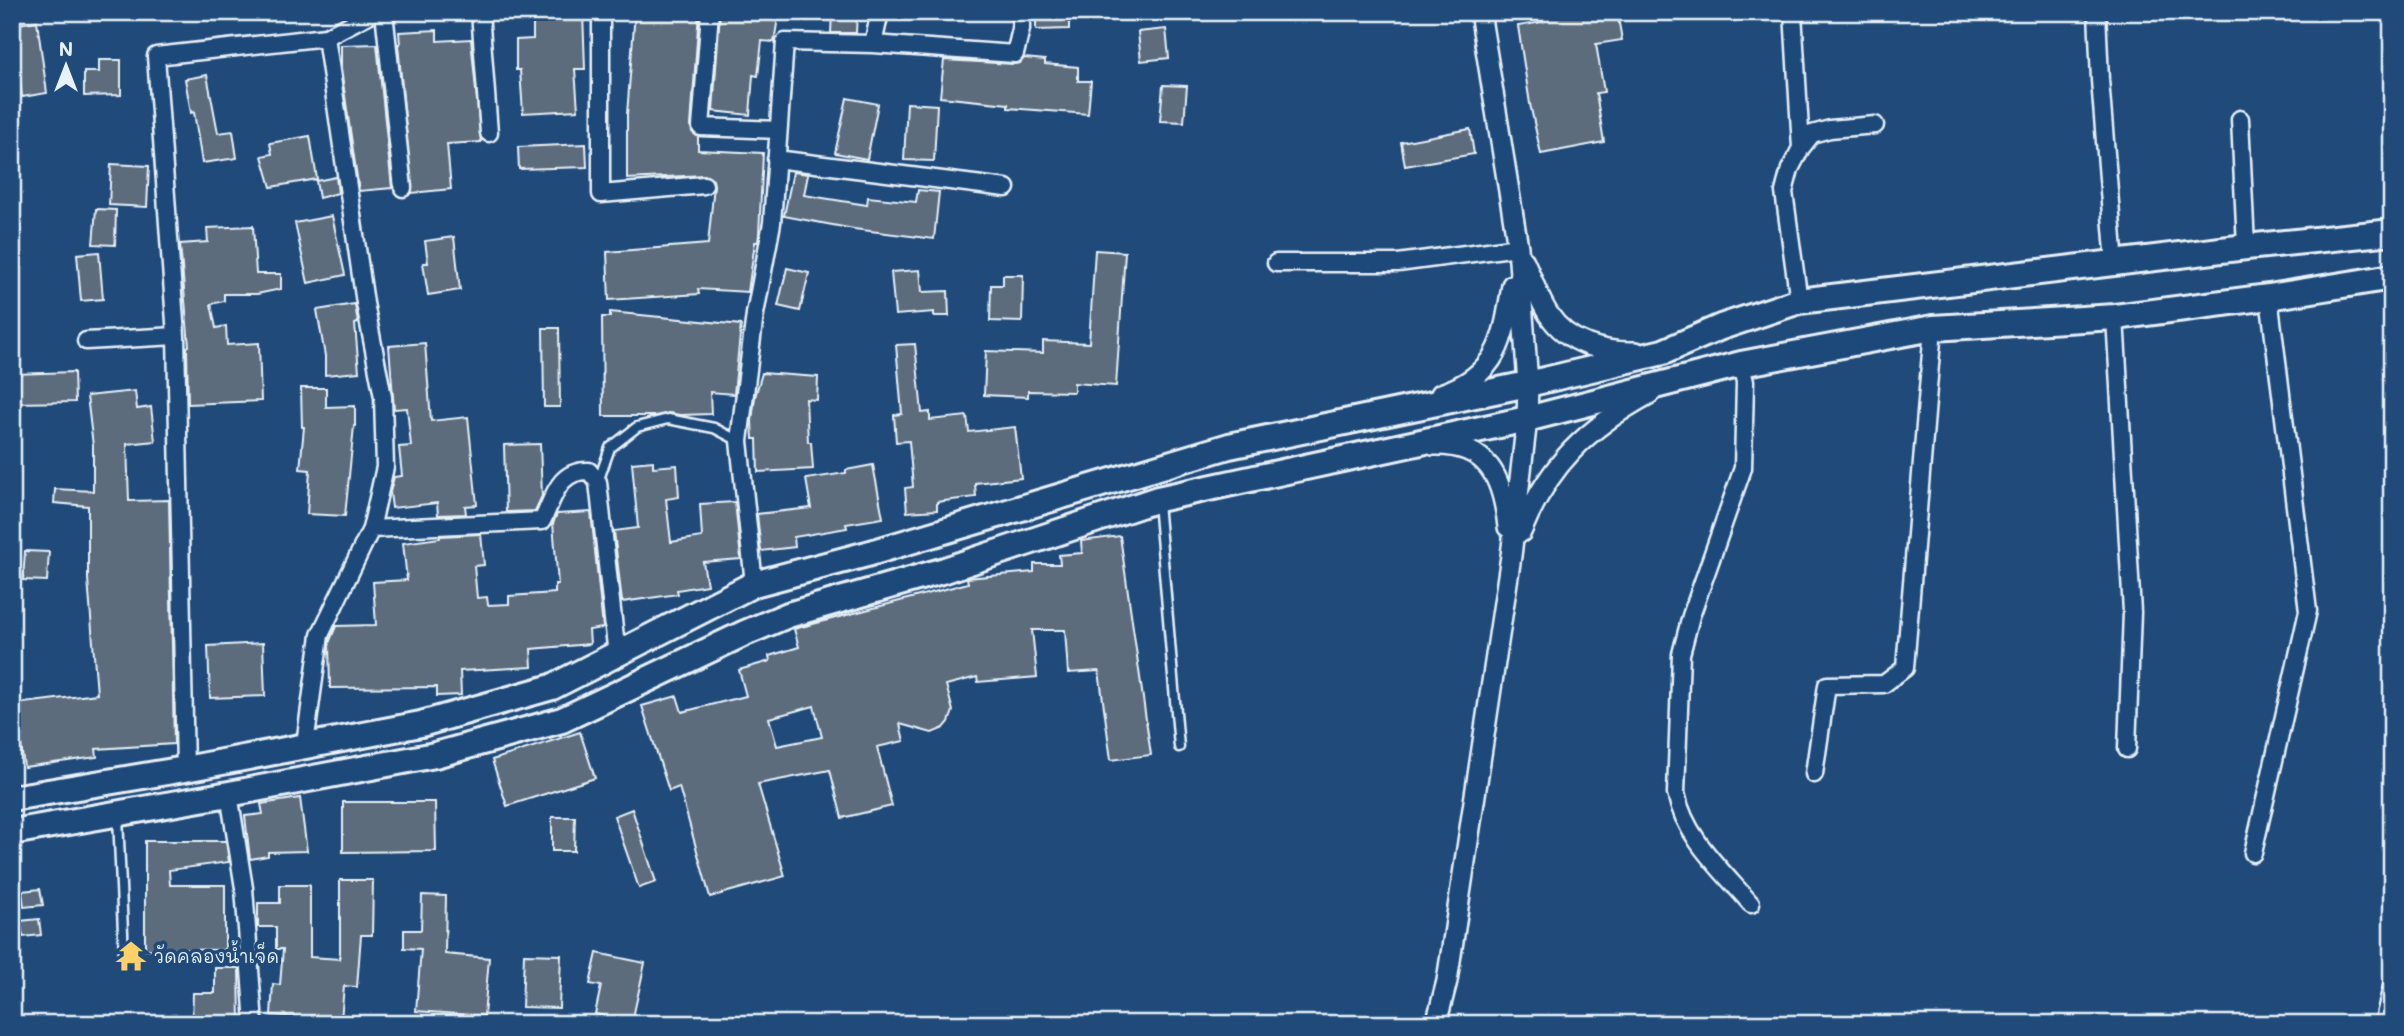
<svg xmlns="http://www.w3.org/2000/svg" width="2404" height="1036" font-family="Mali,'Playpen Sans Thai',sans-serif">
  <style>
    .building { fill: #5c6c7c; stroke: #e8f1f8; stroke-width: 2; fill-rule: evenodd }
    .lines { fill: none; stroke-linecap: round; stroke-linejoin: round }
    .service-casing { stroke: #e8f1f8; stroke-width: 13 }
    .minor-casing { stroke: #e8f1f8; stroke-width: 21 }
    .tertiary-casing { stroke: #e8f1f8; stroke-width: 24 }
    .primary-casing { stroke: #e8f1f8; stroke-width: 30 }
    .service { stroke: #1f4a7a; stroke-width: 8 }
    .minor { stroke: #1f4a7a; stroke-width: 16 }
    .tertiary { stroke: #1f4a7a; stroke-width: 19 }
    .primary { stroke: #1f4a7a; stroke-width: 24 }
    .labels { text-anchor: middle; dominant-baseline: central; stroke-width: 7; stroke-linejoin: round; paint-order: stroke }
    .poi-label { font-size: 18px; fill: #e8f1f8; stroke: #1f4a7a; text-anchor: start }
  </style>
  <rect width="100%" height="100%" fill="#1f4a7a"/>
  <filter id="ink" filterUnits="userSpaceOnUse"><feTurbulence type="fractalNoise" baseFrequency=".0143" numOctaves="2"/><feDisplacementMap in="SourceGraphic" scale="14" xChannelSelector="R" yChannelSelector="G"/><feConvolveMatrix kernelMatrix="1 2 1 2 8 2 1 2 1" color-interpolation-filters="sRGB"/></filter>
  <g filter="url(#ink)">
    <!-- building -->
    <path class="building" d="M533,12H583L585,69H575L578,110L523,113L520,70H516V40L533,39Z
      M635,12H699L691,126L692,132L698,137V150L763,153L759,234L758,242H755L748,292L698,289L699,294L609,300L607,252L708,244L714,185L713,180L704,175L627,179V114Z
      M720,12H779L774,42L762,41L758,76L753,75L750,115L713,111Z
      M832,12H857L856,33H831Z
      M1036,12H1069V29L1036,30Z
      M1541,12H1617L1622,40L1596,44L1604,92L1596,93L1604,142L1541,154L1530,104L1518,26L1543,22Z
      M37,21L47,93L22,97L12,25Z
      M1166,29L1169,58L1141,61L1138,32Z
      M437,30V41L471,39L481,142L447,144L451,189L412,193L398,44H400L399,32Z
      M377,44L392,188L359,191L341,69V45Z
      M1024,58L1045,60V64L1078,67V81H1091L1088,114L1008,108V104L940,97L944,60L1014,64L1020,63Z
      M99,60H121V95L84,96V72H99Z
      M207,75L218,133L233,131L237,158L202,163L194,112L191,113L185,79Z
      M1163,85L1187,86L1184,122L1160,121Z
      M847,98L878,104L867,159L835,153Z
      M907,103L937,105L934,161L904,160Z
      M1470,129L1474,154L1405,166L1401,142Z
      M310,136L317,179L271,187L262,156L272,154L270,143Z
      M586,144L587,167L519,169L518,147Z
      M111,164L149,166L147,207L109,205Z
      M793,172L808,174L804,195L867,205L868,197L916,202L918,190L939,192L934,239L854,229L784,216Z
      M336,177L338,193L319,198L316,181Z
      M96,209L116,210L115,245L93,244Z
      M332,216L345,275L308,283L295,223Z
      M253,226L256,274H281V289L257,294H224V301L211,304L216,328L226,326L227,345L259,343L261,401L188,404L187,347L189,346L180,244L208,242L207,228Z
      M454,237L460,290L428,295L423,263H428L425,241Z
      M1095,250L1125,252L1116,386L1074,383V392L1028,391V397L984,395L986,351L1043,353V341L1089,343Z
      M99,252L103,299L81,301L77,254Z
      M787,268L809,273L800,311L778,306Z
      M920,270L922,292L948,291L949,316H934V312L895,315L891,272Z
      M1003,275H1023L1022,322L990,321L991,285H1003Z
      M355,304L358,323L355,324L359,372L325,375V356L317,310Z
      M610,312L741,325L734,394L710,392L711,414L680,415L669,413L655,416H603L602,317H610Z
      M543,328H559L560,407H544Z
      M425,343L431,421L468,417L477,505L465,506L466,514L438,515L437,503L392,508L390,492L394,477L402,476L399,447L411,446L407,408L394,409L389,346Z
      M915,344L922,413L930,412V420L967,416L969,432L1015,427L1021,478L975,483L976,497L937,502V510L907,512L905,488L913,487L909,441L896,442L894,415L902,414L896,345Z
      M74,372L75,402L13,403V374Z
      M762,373L818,377L817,400L806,399L808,442H811L813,469L758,472L757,439H753L752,421L755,397Z
      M301,388H326V407L355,406V426H354L345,516L307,514L310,470L300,469L304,427H302Z
      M135,391L137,409L151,407L155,441L127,444L129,501L169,500L174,744L96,749L97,757L24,767L15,704L97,694L88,579V506L54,503L55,489L93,491V446L87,396Z
      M540,444L542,496L535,511L506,512L504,445Z
      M653,461V467L677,465L679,497L666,499L671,542L702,537L700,504L735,502L741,559L703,562L707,585L677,590L678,594L622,602L614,531L638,528L632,463Z
      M873,465L883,518L846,524L847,528L794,537L795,547L761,551L757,514L811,508L806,479L846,473V470Z
      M591,512L603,628L589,630L590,644L531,649L532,667L460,671L461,695L437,696V687L330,688L329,643L336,626L376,625L373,582L407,580L403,543L440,538V536L481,534L484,565L474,566L477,598L487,597L488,605L509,604V596L555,593V584H558L553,523L557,514Z
      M1120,536L1151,755L1111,760L1099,671L1068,673L1065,630H1032L1037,677L978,682L977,677L946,685L953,711L949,722L944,728L932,733L900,724L904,741L877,747L892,806L842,818L830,770L758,784L785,876L710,897L679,787L669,791L642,706L677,696L682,712L746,696L739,670L770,661L769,656L799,647L794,629L968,583L967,578L1034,572V564H1060L1059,555L1082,553L1081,541ZM814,706L822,737L777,746L769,718Z
      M25,551L49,552L47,581L23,580Z
      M263,643L265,696L210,698L208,646Z
      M580,732L595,778L507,806L492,760Z
      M300,798L307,851L268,852V856L250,859L245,816L263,814L261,804Z
      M343,802H435L436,851L343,852Z
      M632,809L656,882L639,888L614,816Z
      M552,817H575L574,851H552Z
      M145,841H226L229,862L169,870L170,885H225V950L145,949Z
      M340,880H373L372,935H361L357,987L344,986L341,1020L271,1015L273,984L280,985L283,949H276V927H258V903H280V885H310V957L340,959Z
      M40,889L43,905L24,907L22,891Z
      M422,895L446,896L445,954L489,958L484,1016L416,1011L421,949L404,948V930H421Z
      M39,919L41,935L23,937L20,921Z
      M597,953L645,963L632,1022L595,1014L601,986L590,984Z
      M524,954L561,955L559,1008L522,1007Z
      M215,968H239L240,1024L192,1023L193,993H215Z"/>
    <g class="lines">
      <!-- service casing -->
      <g class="service-casing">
        <path id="service" d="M598,482L610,448L637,427L668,419L714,428L739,441
          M1158,502L1179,747
          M118,816L124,956"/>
      </g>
      <!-- minor casing -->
      <g class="minor-casing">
        <path id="minor" d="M384,12L403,188
          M480,12L489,133
          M601,12V194L704,185
          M710,12L701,127L778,130
          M1793,12L1801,148
          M2097,12L2100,80L2115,264
          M873,44L880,12
          M2240,119L2246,247
          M776,159L1006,188
          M1276,263H1398L1518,247
          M1799,301L1784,192L1790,169L1801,148L1812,134L1830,129L1875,125
          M2115,317L2132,612L2127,749
          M86,341L176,336
          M1741,364L1745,382L1743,468L1691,616L1681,654L1676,793C1685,838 1722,870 1751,904
          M371,529L542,521C554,497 558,470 589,471L598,482L617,656
          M754,584L739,441L755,314L772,223L785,42L873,44L1015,54L1021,29V12
          M305,744L320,635L371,529L385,467L383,397L365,303L326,37
          M185,769L176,336L156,56L326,37L374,12
          M1814,774L1827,685L1884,684L1905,668L1933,328
          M229,794L244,888L254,1024
          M2253,853L2308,611L2269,297
          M2383,1024L2392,987"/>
      </g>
      <!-- tertiary casing -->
      <g class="tertiary-casing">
        <path id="tertiary" d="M1524,261C1532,278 1538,299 1549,315C1568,344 1604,353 1636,352
          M1441,394C1498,375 1504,340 1512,285
          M1433,445C1488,443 1503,478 1508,527
          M1521,532C1548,465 1587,428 1649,394
          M1436,1024L1447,981L1511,556L1527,419L1528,384L1518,247L1480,12"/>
      </g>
      <!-- primary casing -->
      <g class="primary-casing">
        <path id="primary" d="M12,798L185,769L421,724L552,687L754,584L867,554L1229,446L1528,384L1663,352L1721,327L1799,301L2246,247L2392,232
          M12,832L229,794L435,755L562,720L745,633L788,615L945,570L1158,499L1527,419L1741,364L1933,328L2115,317L2269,297L2392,277"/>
      </g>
      <!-- service -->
      <use href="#service" class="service"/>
      <!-- minor -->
      <use href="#minor" class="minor"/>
      <!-- tertiary -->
      <use href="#tertiary" class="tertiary"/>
      <!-- primary -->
      <use href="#primary" class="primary"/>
    </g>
  </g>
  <!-- icons -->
  <defs>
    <g id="temple-bare" transform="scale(2.415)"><path d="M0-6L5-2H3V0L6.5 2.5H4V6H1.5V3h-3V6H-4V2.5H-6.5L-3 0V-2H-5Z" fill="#ffd166" stroke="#1f4a7a" stroke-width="2.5" paint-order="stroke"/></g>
  </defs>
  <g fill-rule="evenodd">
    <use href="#temple-bare" x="131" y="956"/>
  </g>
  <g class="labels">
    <!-- poi labels -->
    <g class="poi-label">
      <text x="154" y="956">วัดคลองน้ำเจ็ด</text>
    </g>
  </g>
  <!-- margin -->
  <rect width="2404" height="1036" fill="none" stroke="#1f4a7a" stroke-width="42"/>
  <rect x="21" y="21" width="2362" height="994" fill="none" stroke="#e8f1f8" stroke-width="2.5" filter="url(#ink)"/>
  <!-- north arrow -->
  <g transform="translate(66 66)" stroke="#1f4a7a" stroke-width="5" paint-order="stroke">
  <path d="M0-5L12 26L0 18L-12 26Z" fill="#e8f1f8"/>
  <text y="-10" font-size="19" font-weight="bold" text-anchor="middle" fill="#e8f1f8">N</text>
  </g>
</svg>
